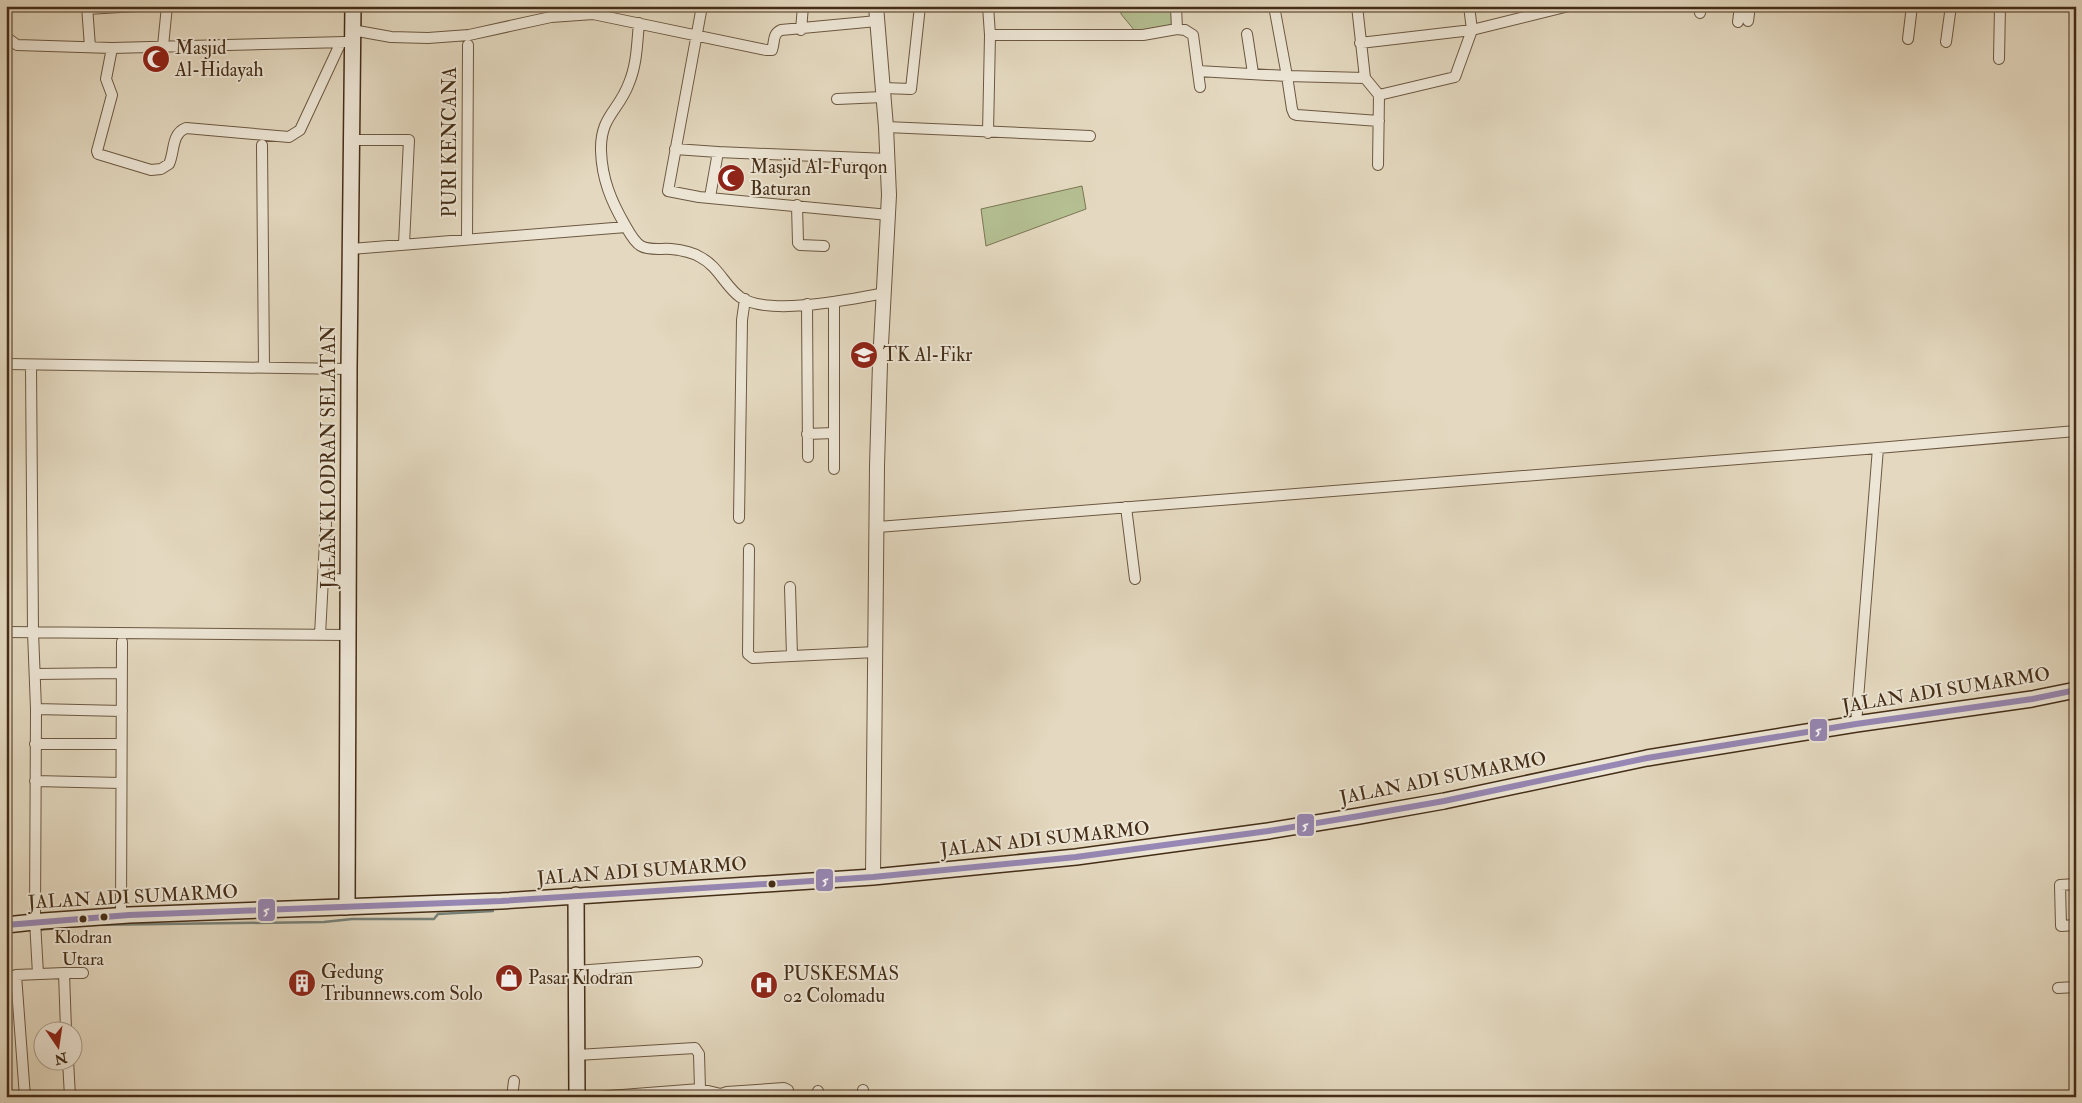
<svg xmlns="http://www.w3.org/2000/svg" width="2082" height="1103" font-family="'IM FELL Double Pica',serif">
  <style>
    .green { fill: #b4bf92; stroke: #7c7654 }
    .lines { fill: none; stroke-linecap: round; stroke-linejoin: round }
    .stream { stroke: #768178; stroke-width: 2.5 }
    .minor-casing { stroke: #6c5840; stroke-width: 12 }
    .tertiary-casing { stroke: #6c5840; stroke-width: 16 }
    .secondary-casing { stroke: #442d16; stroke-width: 18 }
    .minor { stroke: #ede6d6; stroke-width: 10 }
    .tertiary { stroke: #ede6d6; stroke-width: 14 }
    .secondary { stroke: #ede6d6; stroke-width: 15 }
    .bus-1-casing { stroke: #ede6d6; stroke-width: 10 }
    .bus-1 { stroke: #9687b4; stroke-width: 6 }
    .bus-dot { fill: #442d16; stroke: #ede6d6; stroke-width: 2 }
    .labels { text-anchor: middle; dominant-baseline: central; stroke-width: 4; stroke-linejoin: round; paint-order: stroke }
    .bus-label { font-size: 18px; fill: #442d16; stroke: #ede6d6 }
    .poi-label { font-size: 19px; fill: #442d16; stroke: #ede6d6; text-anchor: start }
    .street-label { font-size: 19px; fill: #442d16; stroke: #ede6d6 }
    .line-badge { stroke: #ede6d6; stroke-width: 2 }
    .badge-label { font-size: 14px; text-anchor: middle; font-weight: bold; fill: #fff }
  </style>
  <rect width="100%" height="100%" fill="#e4d9c0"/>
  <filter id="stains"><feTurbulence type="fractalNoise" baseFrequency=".004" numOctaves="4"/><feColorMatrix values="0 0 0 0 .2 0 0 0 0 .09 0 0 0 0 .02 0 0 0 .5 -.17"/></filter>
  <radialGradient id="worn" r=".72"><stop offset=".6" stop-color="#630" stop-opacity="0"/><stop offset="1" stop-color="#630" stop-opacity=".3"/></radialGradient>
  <!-- green -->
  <path class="green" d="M1120,6H1172L1173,24L1167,27L1135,31L1121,14Z
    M1082,186L1086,209L986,246L981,209Z"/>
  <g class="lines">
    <!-- stream -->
    <path class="stream" d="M37,930L89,925L324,922L352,919H434L438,914L493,911"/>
    <!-- minor casing -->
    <g class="minor-casing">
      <path id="minor" d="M87,6L90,47
        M702,6L668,191L699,197L889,215
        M1357,6L1365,78
        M87,9L137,6
        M1700,13L1701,6
        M1748,21L1750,6
        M1738,22L1740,6
        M639,23C637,43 637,64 629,83C619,111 600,116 601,151C602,179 611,201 625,225C629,232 634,242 641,246C650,251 662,248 671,249C681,250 692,252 700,257C718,266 725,286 740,297C768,317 852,299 885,293
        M1177,29L1185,30L1193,35L1200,87
        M352,30L391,37L428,38L469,35L551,17L593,14L766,50H772C775,42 772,34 781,30L877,21
        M801,30L803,6
        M1247,34L1253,73
        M990,35H1143L1177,29L1176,6
        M6,37L17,45L112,48L346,42
        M1908,39L1912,6
        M1946,42L1951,6
        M1360,43L1472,30L1469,6
        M163,46L167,6
        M112,48L106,79L112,95L97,151L98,154L151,170L161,169L169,164C175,151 171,134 186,128L289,137L300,130L341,42
        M1999,59L2000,6
        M1198,71L1287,76L1274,6
        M883,88L911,89L920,6
        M1379,95L1365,78L1287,76L1292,109L1294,114L1297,115L1379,121
        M837,99L883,97
        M886,127L1090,136
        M988,133L990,35L988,6
        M351,140H409L404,244
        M262,145L264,367
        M675,149L718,152L888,159
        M1378,165L1379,95L1455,77L1472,30L1569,6
        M710,197L718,152
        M797,205L798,243L800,245L824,246
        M467,239L468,45
        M351,249L626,227
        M834,302V469
        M807,304L808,457
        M6,364L349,369
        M31,365L33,632L36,709L35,921L38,974
        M807,434L833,433
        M1126,507L1135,579
        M739,518L742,320L745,299
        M326,523L323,578L348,580
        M878,527L1878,448L2076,431
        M749,549L748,654L753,658L792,656
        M790,587L792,656L876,652
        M6,632L347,635
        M320,635L323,578
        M35,674L122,673
        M36,709L122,711
        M1856,724L1878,448
        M35,744H121
        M35,781L121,783
        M2076,884L2060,885L2061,926L2076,925
        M121,916L122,642
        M576,971L697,962
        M64,973H83
        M2058,988L2076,987
        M577,1055L695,1048L699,1054L700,1089
        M68,1060L70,1097
        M863,1090V1097
        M818,1091V1097
        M25,1097L16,975L64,973L66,1030
        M512,1097L514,1081
        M596,1097L700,1089L721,1094L727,1092L784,1088L788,1090L789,1097"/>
    </g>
    <!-- tertiary casing -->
    <g class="tertiary-casing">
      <path id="tertiary" d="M873,877L877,466L880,363L889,195L886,127L876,6"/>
    </g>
    <!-- secondary casing -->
    <g class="secondary-casing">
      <path id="secondary" d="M576,895L577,1097
        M347,907L349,369L353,6
        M6,925L43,921L129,915L501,901L873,877L1076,857L1268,831L1359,816L1444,801L1647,758L1856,724L2032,699L2076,690"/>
    </g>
    <!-- minor -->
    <use href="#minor" class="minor"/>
    <!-- tertiary -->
    <use href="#tertiary" class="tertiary"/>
    <!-- secondary -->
    <use href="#secondary" class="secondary"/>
    <!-- bus-1 casing -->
    <g class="bus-1-casing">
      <path id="bus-1" d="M6,925L129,915L501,901L873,877L1076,857L1268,831L1359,816L1444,801L1647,758L1856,724L2032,699L2076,690"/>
    </g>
    <!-- bus-1 -->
    <use href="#bus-1" class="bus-1"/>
  </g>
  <!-- icons -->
  <defs>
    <g id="mosque-disc" transform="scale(1.4375)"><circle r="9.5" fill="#8f2418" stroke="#ede6d6"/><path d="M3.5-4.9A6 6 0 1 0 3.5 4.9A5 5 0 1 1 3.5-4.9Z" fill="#fff"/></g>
    <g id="school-disc" transform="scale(1.4375)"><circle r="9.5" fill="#8f2418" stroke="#ede6d6"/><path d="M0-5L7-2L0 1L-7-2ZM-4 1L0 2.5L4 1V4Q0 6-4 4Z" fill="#fff"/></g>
    <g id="shop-disc" transform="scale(1.4375)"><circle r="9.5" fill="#8f2418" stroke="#ede6d6"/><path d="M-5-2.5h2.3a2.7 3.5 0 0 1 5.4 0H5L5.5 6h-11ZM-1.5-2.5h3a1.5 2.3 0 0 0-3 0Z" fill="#fff"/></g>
    <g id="building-disc" transform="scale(1.4375)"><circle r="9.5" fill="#8f2418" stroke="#ede6d6"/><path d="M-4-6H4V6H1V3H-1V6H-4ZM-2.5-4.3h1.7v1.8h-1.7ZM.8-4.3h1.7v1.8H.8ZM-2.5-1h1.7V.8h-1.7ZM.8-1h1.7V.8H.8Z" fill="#fff"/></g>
    <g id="hospital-disc" transform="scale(1.4375)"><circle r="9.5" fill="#8f2418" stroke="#ede6d6"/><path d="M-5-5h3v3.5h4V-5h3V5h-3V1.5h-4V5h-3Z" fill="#fff"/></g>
  </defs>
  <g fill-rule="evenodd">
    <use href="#mosque-disc" x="156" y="59"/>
    <use href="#mosque-disc" x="731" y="178"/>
    <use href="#school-disc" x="864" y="355"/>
    <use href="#shop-disc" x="509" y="978"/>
    <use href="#building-disc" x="302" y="983"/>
    <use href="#hospital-disc" x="764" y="985"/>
  </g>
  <!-- markers -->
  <g class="bus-dot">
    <circle cx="772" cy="884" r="4.5"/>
    <circle cx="104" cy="917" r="4.5"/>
    <circle cx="83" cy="919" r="4.5"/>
  </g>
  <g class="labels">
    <!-- bus labels -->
    <g class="bus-label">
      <text x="83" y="937">Klodran<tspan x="83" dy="22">Utara</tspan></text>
    </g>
    <!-- poi labels -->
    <g class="poi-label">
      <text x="175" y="48">Masjid<tspan x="175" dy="22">Al-Hidayah</tspan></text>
      <text x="750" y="167">Masjid Al-Furqon<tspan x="750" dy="22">Baturan</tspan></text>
      <text x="883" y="355">TK Al-Fikr</text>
      <text x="321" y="972">Gedung<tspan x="321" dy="22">Tribunnews.com Solo</tspan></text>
      <text x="783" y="974">PUSKESMAS<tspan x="783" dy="22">02 Colomadu</tspan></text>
      <text x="528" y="978">Pasar Klodran</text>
    </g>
    <!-- street labels -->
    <g class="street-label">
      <text transform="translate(450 142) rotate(-90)">PURI KENCANA</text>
      <text transform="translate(329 457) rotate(-90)">JALAN KLODRAN SELATAN</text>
      <text transform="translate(1946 690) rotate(-9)">JALAN ADI SUMARMO</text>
      <text transform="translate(1443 778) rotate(-11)">JALAN ADI SUMARMO</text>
      <text transform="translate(1045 839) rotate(-6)">JALAN ADI SUMARMO</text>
      <text transform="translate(642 871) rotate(-4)">JALAN ADI SUMARMO</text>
      <text transform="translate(133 897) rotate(-3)">JALAN ADI SUMARMO</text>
    </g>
  </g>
  <g class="line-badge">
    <rect x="1809" y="718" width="19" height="24" rx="5" fill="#9687b4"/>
    <rect x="1296" y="813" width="19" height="24" rx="5" fill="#9687b4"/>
    <rect x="815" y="868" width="19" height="24" rx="5" fill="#9687b4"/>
    <rect x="257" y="898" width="19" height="24" rx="5" fill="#9687b4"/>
  </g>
  <g class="badge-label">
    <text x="1818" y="735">5</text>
    <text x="1305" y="830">5</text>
    <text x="825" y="885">5</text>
    <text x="266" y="915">5</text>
  </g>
  <!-- margin -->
  <rect width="2082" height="1103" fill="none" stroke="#e4d9c0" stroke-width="25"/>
  <rect x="8" y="8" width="2067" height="1088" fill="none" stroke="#442d16" stroke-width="2.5"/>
  <rect x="12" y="12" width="2057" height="1078" fill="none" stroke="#442d16"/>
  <!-- north arrow -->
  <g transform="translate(58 1046) rotate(167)"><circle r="24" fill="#ede6d6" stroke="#a99c89"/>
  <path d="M0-4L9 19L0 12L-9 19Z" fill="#8f2418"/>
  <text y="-8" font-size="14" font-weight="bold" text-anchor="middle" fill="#442d16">N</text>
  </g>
  <rect width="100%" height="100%" filter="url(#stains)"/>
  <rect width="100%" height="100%" fill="url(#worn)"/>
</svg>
